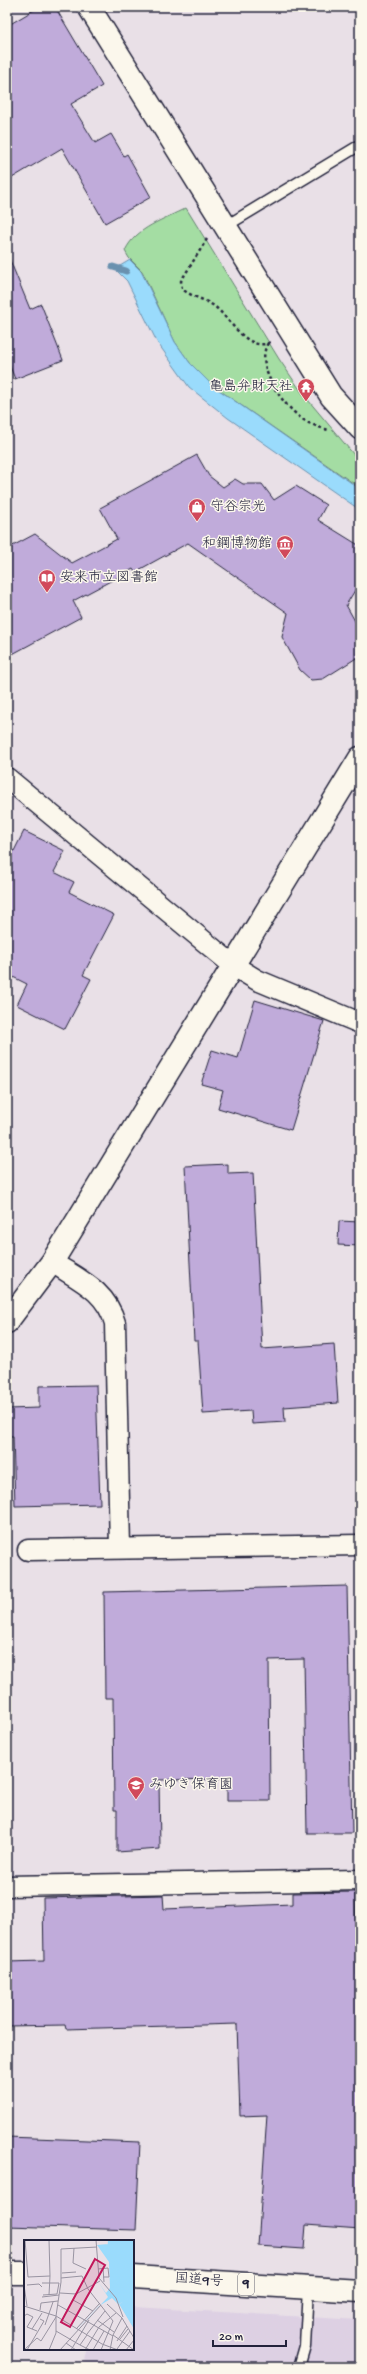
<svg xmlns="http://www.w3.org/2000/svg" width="367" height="2374" font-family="'Gochi Hand','Klee One',sans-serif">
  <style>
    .built { fill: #ddd0e3 }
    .green { fill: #a4dda3; stroke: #63806f }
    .water { fill: #9adbfc; stroke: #6a91af }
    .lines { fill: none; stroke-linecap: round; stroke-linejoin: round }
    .stream { stroke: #6a91af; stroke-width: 7 }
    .building { fill: #c0abda; stroke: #22223b }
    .service-casing { stroke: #22223b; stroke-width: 13 }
    .minor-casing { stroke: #22223b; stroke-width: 23 }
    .tertiary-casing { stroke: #22223b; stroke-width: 25 }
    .trunk-casing { stroke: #22223b; stroke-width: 25 }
    .path { stroke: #22223b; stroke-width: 2.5; stroke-dasharray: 3 3; stroke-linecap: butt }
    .service { stroke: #fbf7ec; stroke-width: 10 }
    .minor { stroke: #fbf7ec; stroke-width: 20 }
    .tertiary { stroke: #fbf7ec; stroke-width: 22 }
    .trunk { stroke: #fbf7ec; stroke-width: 22 }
    .labels { text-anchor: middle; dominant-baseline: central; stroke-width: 3; stroke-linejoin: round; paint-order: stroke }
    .shield { fill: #fbf7ec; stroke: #636270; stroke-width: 1 }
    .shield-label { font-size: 13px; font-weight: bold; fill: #22223b }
    .poi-label { font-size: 14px; fill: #22223b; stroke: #fbf7ec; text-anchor: start }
    .street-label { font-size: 14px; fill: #22223b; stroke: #fbf7ec }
    .inset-road { fill: none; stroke: #9994a2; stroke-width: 1 }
    .view { fill: #c2185b; fill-opacity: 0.15; stroke: #c2185b; stroke-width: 2 }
    .inset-edge { fill: none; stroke: #22223b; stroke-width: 2 }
  </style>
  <rect width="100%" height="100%" fill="#e9e0e7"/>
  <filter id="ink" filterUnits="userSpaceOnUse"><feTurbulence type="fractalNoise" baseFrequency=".025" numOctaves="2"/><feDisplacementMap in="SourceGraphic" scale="8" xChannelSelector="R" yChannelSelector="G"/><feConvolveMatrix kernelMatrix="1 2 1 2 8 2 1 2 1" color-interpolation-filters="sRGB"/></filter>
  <g filter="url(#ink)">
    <!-- built -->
    <path class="built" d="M133,2307L360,2320V2367H85L86,2349H133Z"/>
    <!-- green -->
    <path class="green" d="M186,208L279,359L303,394L360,462V488L212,385L190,363L175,342L142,271L129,258L125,251C135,228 165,219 186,208Z"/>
    <!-- water -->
    <path class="water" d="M130,260L141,271L175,342L190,363L212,385L360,489V510L228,418L189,387L157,342L127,281L115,269Z"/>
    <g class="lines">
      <!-- stream -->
      <path class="stream" d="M113,267L126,271"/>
    </g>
    <!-- building -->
    <path class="building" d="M39,7H55L102,86L71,104L95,143L111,134L124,156L127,154L151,197L105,223L62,148L7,181V26Z
      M7,253L30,309L41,304L63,360L15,379L7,359Z
      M197,455L209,476L223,487L235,479L243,484H262L274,500L296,486L326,505L318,520L360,546V582L346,605L360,630L358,657L323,679L311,680L300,670L282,637L288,613L188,543L135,572L133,569L73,601L81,617L7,657V549L35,534L72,563L117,539L100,508Z
      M24,831L65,851L54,872L74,882L69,892L114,915L83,975L91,979L65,1029L17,1005L27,984L7,974V848L14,851Z
      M255,1000L324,1021L291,1130L218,1108L223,1090L201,1084L212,1050L238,1058Z
      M228,1164V1174L253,1173L262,1349L334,1344L338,1403L284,1407L285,1422L252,1424L251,1411L203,1414L198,1341H194L185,1166Z
      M339,1221L360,1222V1246L338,1245Z
      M96,1385L100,1504L15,1506L13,1436H7V1409L39,1408V1386Z
      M347,1586L352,1833H307L304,1659L269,1660L270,1801H227V1779L159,1780L160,1849L117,1852V1810H114L113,1698H105L104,1592Z
      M355,1892L357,1975H360V2229L306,2225L304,2249L258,2246L267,2115L240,2116L237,2024L66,2029L65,2025L7,2026V1962L44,1961L43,1898L163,1895L164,1909L293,1904V1893Z
      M7,2137L140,2142L136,2230L7,2226Z"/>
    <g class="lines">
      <!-- service casing -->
      <g class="service-casing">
        <path id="service" d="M226,226L360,145
          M299,2367L305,2346L308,2288"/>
      </g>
      <!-- minor casing -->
      <g class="minor-casing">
        <path id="minor" d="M7,778L234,966L257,980L360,1023
          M52,1262C79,1280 106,1290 115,1323L120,1548
          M28,1550L360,1545
          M7,1886L360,1880"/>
      </g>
      <!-- tertiary casing -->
      <g class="tertiary-casing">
        <path id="tertiary" d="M89,7L331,396L360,428
          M7,1322L52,1262L360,758"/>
      </g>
      <!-- trunk casing -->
      <g class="trunk-casing">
        <path id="trunk" d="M7,2273H25
          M133,2277L360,2291"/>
      </g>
      <!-- path -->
      <path class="path" d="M207,239L181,281L182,289C192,297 204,299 214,306C229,317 248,354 271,342
        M268,343C254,366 282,404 301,418C309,424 320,428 329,430"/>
      <!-- service -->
      <use href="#service" class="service"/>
      <!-- minor -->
      <use href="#minor" class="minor"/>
      <!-- tertiary -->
      <use href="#tertiary" class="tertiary"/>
      <!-- trunk -->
      <use href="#trunk" class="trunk"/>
    </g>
  </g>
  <!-- icons -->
  <defs>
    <g id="temple-pin" transform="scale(0.9)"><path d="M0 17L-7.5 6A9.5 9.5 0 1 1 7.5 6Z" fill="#d1495b" stroke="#fbf7ec"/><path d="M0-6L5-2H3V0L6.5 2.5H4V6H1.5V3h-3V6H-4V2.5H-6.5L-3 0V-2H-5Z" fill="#fff"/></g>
    <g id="shop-pin" transform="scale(0.9)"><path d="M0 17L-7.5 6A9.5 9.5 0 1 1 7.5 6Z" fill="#d1495b" stroke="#fbf7ec"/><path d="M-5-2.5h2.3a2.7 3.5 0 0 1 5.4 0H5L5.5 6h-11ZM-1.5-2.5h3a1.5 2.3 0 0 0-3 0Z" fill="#fff"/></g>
    <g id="museum-pin" transform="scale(0.9)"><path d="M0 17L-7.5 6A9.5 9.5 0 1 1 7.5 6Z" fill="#d1495b" stroke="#fbf7ec"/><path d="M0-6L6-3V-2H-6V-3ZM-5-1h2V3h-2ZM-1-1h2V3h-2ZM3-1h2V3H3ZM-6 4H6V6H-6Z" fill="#fff"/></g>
    <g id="library-pin" transform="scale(0.9)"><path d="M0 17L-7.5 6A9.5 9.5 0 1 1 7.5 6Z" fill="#d1495b" stroke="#fbf7ec"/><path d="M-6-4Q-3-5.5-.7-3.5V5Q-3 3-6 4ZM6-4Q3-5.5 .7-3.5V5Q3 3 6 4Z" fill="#fff"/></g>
    <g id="school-pin" transform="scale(0.9)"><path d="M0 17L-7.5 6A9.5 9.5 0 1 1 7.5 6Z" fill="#d1495b" stroke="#fbf7ec"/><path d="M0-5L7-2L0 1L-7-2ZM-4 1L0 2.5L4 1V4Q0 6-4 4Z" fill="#fff"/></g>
  </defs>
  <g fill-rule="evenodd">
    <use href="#temple-pin" x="306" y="387"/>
    <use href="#shop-pin" x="197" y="507"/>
    <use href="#museum-pin" x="285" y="544"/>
    <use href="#library-pin" x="47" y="578"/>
    <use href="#school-pin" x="136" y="1785"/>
  </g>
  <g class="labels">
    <!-- shield labels -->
    <rect class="shield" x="238" y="2273" width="16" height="22" rx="3"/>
    <g class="shield-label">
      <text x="246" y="2284">9</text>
    </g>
    <!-- poi labels -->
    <g class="poi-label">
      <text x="293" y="387" text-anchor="end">亀島弁財天社</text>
      <text x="210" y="507">守谷宗光</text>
      <text x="272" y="544" text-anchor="end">和鋼博物館</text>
      <text x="60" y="578">安来市立図書館</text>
      <text x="149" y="1785">みゆき保育園</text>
    </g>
    <!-- street labels -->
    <g class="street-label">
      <text transform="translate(199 2281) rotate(4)">国道9号</text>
    </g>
  </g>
  <!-- overview -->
  <g transform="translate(24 2240)">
    <rect width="110" height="110" fill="#e9e0e7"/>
    <path d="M84,0H110V89L95,64L99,62L94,64L88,58L75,66L45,98L84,57L75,43L82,53L86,48L85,22L73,5L84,4L83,14Z" fill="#9adbfc"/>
    <path class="inset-road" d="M1,0L4,37L26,36L25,0M72,0L75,38L92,58L99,77M50,8L49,23L62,29M79,28L80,42M74,29L84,28L85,37H79M38,33L52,32M37,38L58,36L64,49L89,81L77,110M18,43H35L33,54L19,55M0,45L3,66M3,45L15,44L18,47M36,53L52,54L76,41M25,55L26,36M18,57L35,55M49,60L69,71M83,64L98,78M34,65L89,96M0,66L32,76L78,104L94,110M16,70L17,63L34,61M0,76L3,74L9,77L3,87L8,89M32,76L37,42V9L73,7M98,78L110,98M73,80L90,92M21,85L29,62M53,88L76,63M13,91L8,89L18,73M32,91L56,105M63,94L81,71M63,95L56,105L66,110M89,95L110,110M96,99L104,89M93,101L103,86M42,103L52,110M93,109L106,91M0,110L13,98L17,101L32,77M3,110L20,81L16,79M25,110L32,93V76M36,110L77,65M47,110L65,80M61,110L75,87L92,73M69,110L80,91M86,110L89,95L98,78M102,110L110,100"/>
    <path class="view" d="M71,19L81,25L46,87L37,82Z"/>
    <rect width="110" height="110" class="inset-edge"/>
  </g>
  <!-- margin -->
  <rect width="367" height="2374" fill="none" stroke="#fbf7ec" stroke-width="24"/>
  <rect x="12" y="12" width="343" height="2350" fill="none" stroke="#22223b" stroke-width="1.5" filter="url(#ink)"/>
  <!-- scale -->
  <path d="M213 2340v6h73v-6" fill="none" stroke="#22223b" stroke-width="2"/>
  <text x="219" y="2340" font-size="12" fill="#22223b" stroke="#fbf7ec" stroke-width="3" paint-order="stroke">20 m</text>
</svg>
